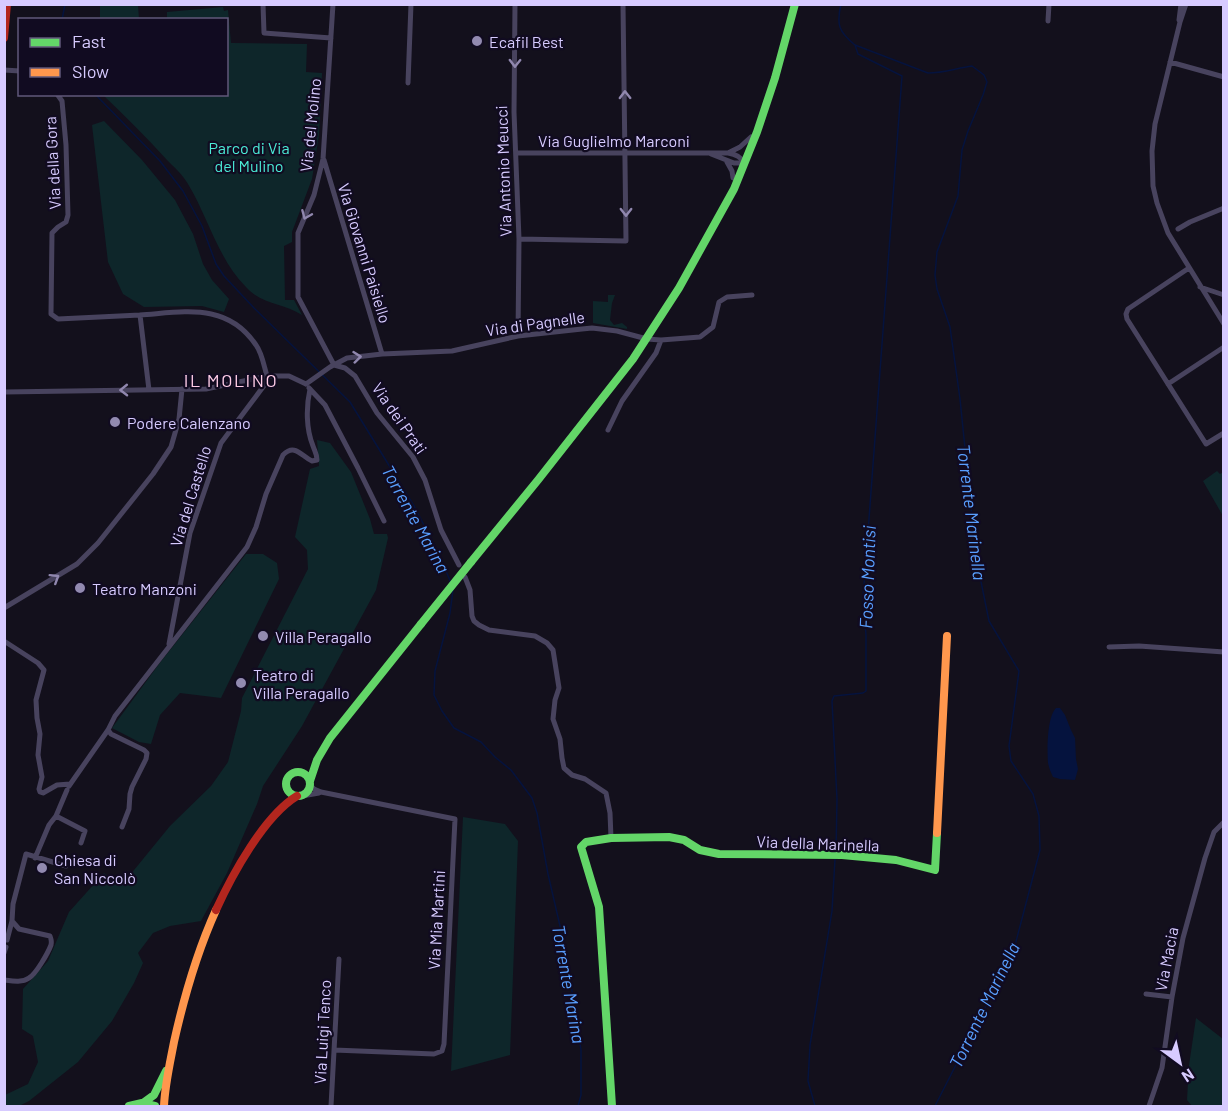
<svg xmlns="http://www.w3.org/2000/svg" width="1228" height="1111" font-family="Barlow,sans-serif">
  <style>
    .green { fill: #0e262a }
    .water { fill: #05133e }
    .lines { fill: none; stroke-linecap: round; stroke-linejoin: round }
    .stream { stroke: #05133e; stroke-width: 1.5 }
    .street { stroke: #48435e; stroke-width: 5 }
    .fast { stroke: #63d668; stroke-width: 8 }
    .slow { stroke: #ff974d; stroke-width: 8 }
    .jam { stroke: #b3261e; stroke-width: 8 }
    .fast-bridge { stroke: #63d668; stroke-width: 8 }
    .oneway { stroke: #9087ae }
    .poi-dot { fill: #928ab0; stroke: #110b21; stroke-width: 2 }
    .labels { text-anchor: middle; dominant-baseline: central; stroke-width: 4.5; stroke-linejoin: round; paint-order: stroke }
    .poi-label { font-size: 16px; fill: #d7cbff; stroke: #110b21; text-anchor: start }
    .street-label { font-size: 16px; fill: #d7cbff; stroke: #110b21 }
    .park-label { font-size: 16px; fill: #4bebd6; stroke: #110b21 }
    .neighbourhood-label { font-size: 18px; letter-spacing: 1.5px; fill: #ffcde7; stroke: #110b21 }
    .water-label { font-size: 18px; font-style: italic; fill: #599fff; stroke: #110b21 }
  </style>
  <rect width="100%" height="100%" fill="#13101c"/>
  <!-- green -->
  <path class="green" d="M100,5H138L139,19H100Z
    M223,7L224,11L228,10L231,43L307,44L306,72L322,73L319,135L312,179L292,232V242L284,246L285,300H294L302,315C284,303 262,305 246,287C218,259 208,217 188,184C183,175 174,167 167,160C146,137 125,116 103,95L226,94V20L167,19V12Z
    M104,121L142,160L175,200L193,234L203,264L212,280L229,299L224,312L202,306L144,307L123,294L108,262L92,125Z
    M608,295H615L612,303L610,320L614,325L622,323L627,327V329L593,323V301L608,302Z
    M317,440L330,443L351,472L370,519L374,534H387L388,538L376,590L302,726L263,786L257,804L227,873L201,921L170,926L153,933L138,953L143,963L134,983L112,1021L78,1062L29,1101L19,1106H5V1095L28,1084L38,1062L33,1036L22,1029L23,989L48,961L69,912L104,873L121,886L170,826L211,786L228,762L241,711L242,698L308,569L307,550L295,537L310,469L319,466Z
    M1217,471L1220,474L1223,472V516L1203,481Z
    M246,554H263L277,563L279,579L221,698L180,693L160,715L151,744L139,742L112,728L159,664Z
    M463,817L505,824L518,841L510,1055L451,1071Z
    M1196,1018L1223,1039V1106H1192L1187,1100L1189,1065Z"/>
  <!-- water -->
  <path class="water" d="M1056,708H1060L1065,715L1071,730L1075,738L1076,759L1078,769L1075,780L1060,779L1053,777C1051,773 1049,768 1048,763C1047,750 1047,717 1056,708Z"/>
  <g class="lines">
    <!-- stream -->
    <path class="stream" d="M841,4C836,25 839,32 855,45L928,73C943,73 957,68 972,66L984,75L987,82L983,95L968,131L962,150L958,196L937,252L935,275L937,289L950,327L960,399L976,557L989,621L1019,671L1009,746L1011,761L1033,794L1039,816L1040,850L1013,953L935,1106
      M62,20L65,4
      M95,94L160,161L183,191L202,226L216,264L224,276L254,308L350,402L414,506L438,552L451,583
      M453,590L450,613L435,671L434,695L442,711L454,728L481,742L495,757L511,770L532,798L537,813L548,874L566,952L581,1050V1095L578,1106
      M836,851L837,799L832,701L834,696L863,693L866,691V635L863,599L902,76L858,54L855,45
      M815,1106L808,1081L810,1045L832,911L835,859"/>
    <!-- street -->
    <path class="street" d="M263,4L264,33L331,38
      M333,4L323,159L314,195L298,233V297L334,365
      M515,4L514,112L519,239L518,336
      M1186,4L1180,22L1155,124L1152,151L1153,186L1157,203L1168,233L1224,324
      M1179,20L1181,4
      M1048,21L1049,4
      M1170,62L1224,77
      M4,70L20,71
      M408,83L411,4
      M57,94L62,101L66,145L68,215L66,222L58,227L52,233L51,314L58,319L140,315
      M517,153H728C735,154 741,156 744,163H734L711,154
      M728,153L740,147L751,137
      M324,160L382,354
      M727,162L732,171L733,178
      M1178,229L1190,222L1224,208
      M519,239L626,241L623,4
      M1189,268L1128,309L1126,314L1127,319L1206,444L1224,433
      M1200,287L1224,295
      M334,365L345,368L355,376L377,413L413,457L425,480L441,530L459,565
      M306,384L330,367L347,358L382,354L452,351L518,336L582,329L592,328L617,331L647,339L661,340L700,337L713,327L719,302L727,297L752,295
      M1168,384L1224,347
      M309,388L325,405L358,468L384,521
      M149,390L140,315C185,312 227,302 256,345C262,353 264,366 267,376
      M4,392L206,389L267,376H289L306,384
      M608,430L622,401L656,353L661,340
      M465,577L470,590L472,616L474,621L479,625L489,630L535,636L547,643L553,650L559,688L555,700L553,719L560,739L562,758L564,768L572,775L585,779L606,793L610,813L611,838
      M4,608L77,564L98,543L153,474L171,447L179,419L182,389
      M4,641L38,663L44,670L36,700L37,718L40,734L38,755L42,777L39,789L40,792L43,793L57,785L70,784
      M169,644L190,533L221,443L266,383L267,376
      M1109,647L1139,646L1224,652
      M108,730L111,734L144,750L147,753L146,759L132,787L130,794L129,809L122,827
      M310,785L314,789L321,792L455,819L444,1044L442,1051L434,1054L334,1050
      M69,786L108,730L115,716L247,547L256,527L266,494L283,455C295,443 301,456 312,461L317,460C317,454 315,452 313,446C306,429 306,407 310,389
      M302,796L319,793
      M56,816L85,831L81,843
      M35,858L49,825L56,816L67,790
      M7,940L12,921L13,904L26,854L66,866
      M4,953L6,947
      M4,980C12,981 22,983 29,978C36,974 48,953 51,945C52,940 51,940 50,936L19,929L12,921
      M1146,994L1172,997
      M331,1106L339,959
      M1149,1106L1162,1068L1172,997L1183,938L1205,858L1214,832L1224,822"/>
    <!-- fast -->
    <path class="fast" d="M471,562L538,480L633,359L679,288L734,189L757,132L775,78L795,4
      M286 784a12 12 0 1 1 24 0a12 12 0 1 1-24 0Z
      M310,781L317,760L330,738L421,624
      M143,1103L154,1095L166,1071
      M129,1106L142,1103L155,1106
      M612,1106L599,907L581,847L586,842L611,838L669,837L684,840L700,850L719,854L842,855L896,860L935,870L937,833"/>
    <!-- slow -->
    <path class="slow" d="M937,833L947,636
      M164,1106C165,1084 170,1063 174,1042C184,997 197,952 216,910"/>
    <!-- jam -->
    <path class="jam" d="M4,38L7,4
      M216,910C232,875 264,816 297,796"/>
    <!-- fast-bridge -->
    <path class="fast-bridge" d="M421,624L471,562"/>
  </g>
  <!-- one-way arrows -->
  <defs><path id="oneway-chevron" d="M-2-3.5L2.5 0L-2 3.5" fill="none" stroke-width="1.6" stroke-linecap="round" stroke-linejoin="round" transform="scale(1.5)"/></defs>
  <g class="oneway">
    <use href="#oneway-chevron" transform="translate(515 63) rotate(91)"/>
    <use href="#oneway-chevron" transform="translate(625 95) rotate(-91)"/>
    <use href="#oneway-chevron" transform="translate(626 212) rotate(90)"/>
    <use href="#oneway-chevron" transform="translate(306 215) rotate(113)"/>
    <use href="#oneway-chevron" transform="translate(357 357) rotate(-6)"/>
    <use href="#oneway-chevron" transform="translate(124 390) rotate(179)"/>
    <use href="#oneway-chevron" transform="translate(55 578) rotate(-32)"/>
  </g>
  <!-- markers -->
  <g class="poi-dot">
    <circle cx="477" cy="41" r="6"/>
    <circle cx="115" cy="422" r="6"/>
    <circle cx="80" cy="588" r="6"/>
    <circle cx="263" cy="636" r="6"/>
    <circle cx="241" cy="683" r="6"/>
    <circle cx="42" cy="868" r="6"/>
  </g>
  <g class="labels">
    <!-- poi labels -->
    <g class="poi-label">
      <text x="489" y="41">Ecafil Best</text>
      <text x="127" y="422">Podere Calenzano</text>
      <text x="92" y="588">Teatro Manzoni</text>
      <text x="275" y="636">Villa Peragallo</text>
      <text x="253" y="674">Teatro di<tspan x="253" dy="18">Villa Peragallo</tspan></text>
      <text x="54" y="859">Chiesa di<tspan x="54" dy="18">San Niccolò</tspan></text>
    </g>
    <!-- street labels -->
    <g class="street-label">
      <text transform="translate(310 125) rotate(-84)">Via del Molino</text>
      <text x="614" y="140">Via Guglielmo Marconi</text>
      <text transform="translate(52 163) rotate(-93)">Via della Gora</text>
      <text transform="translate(503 171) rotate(-92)">Via Antonio Meucci</text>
      <text transform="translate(365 253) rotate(73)">Via Giovanni Paisiello</text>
      <text transform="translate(535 323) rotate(-8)">Via di Pagnelle</text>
      <text transform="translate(400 418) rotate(55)">Via dei Prati</text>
      <text transform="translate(190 496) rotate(-73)">Via del Castello</text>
      <text transform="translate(818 843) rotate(2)">Via della Marinella</text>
      <text transform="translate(436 920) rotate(-87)">Via Mia Martini</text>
      <text transform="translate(1166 959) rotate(-79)">Via Macia</text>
      <text transform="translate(322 1032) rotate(-87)">Via Luigi Tenco</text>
    </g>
    <!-- park labels -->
    <g class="park-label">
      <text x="249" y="147">Parco di Via<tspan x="249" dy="18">del Mulino</tspan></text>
    </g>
    <!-- neighbourhood labels -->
    <g class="neighbourhood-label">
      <text x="231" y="380">IL MOLINO</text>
    </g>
    <!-- water labels -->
    <g class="water-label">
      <text transform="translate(972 512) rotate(83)">Torrente Marinella</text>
      <text transform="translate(416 519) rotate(61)">Torrente Marina</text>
      <text transform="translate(867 577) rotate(-88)">Fosso Montisi</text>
      <text transform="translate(569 984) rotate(80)">Torrente Marina</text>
      <text transform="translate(984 1005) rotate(-64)">Torrente Marinella</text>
    </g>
  </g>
  <!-- border -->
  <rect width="1228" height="1111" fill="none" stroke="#d7cbff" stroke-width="12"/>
  <!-- legend -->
  <rect x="18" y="18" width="210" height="78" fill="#110b21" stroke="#60587a" stroke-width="1.5"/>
  <rect x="30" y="38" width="30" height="9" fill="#63d668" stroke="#60587a" stroke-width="1.5"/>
  <text x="72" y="48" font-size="18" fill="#d7cbff">Fast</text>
  <rect x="30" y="68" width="30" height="9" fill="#ff974d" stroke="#60587a" stroke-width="1.5"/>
  <text x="72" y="78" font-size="18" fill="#d7cbff">Slow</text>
  <!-- north arrow -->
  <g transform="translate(1180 1063) rotate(147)" stroke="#110b21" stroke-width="4.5" paint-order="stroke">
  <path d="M0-4.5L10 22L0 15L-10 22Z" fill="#d7cbff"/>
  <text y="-9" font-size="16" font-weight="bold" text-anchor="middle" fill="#d7cbff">N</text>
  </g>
</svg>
